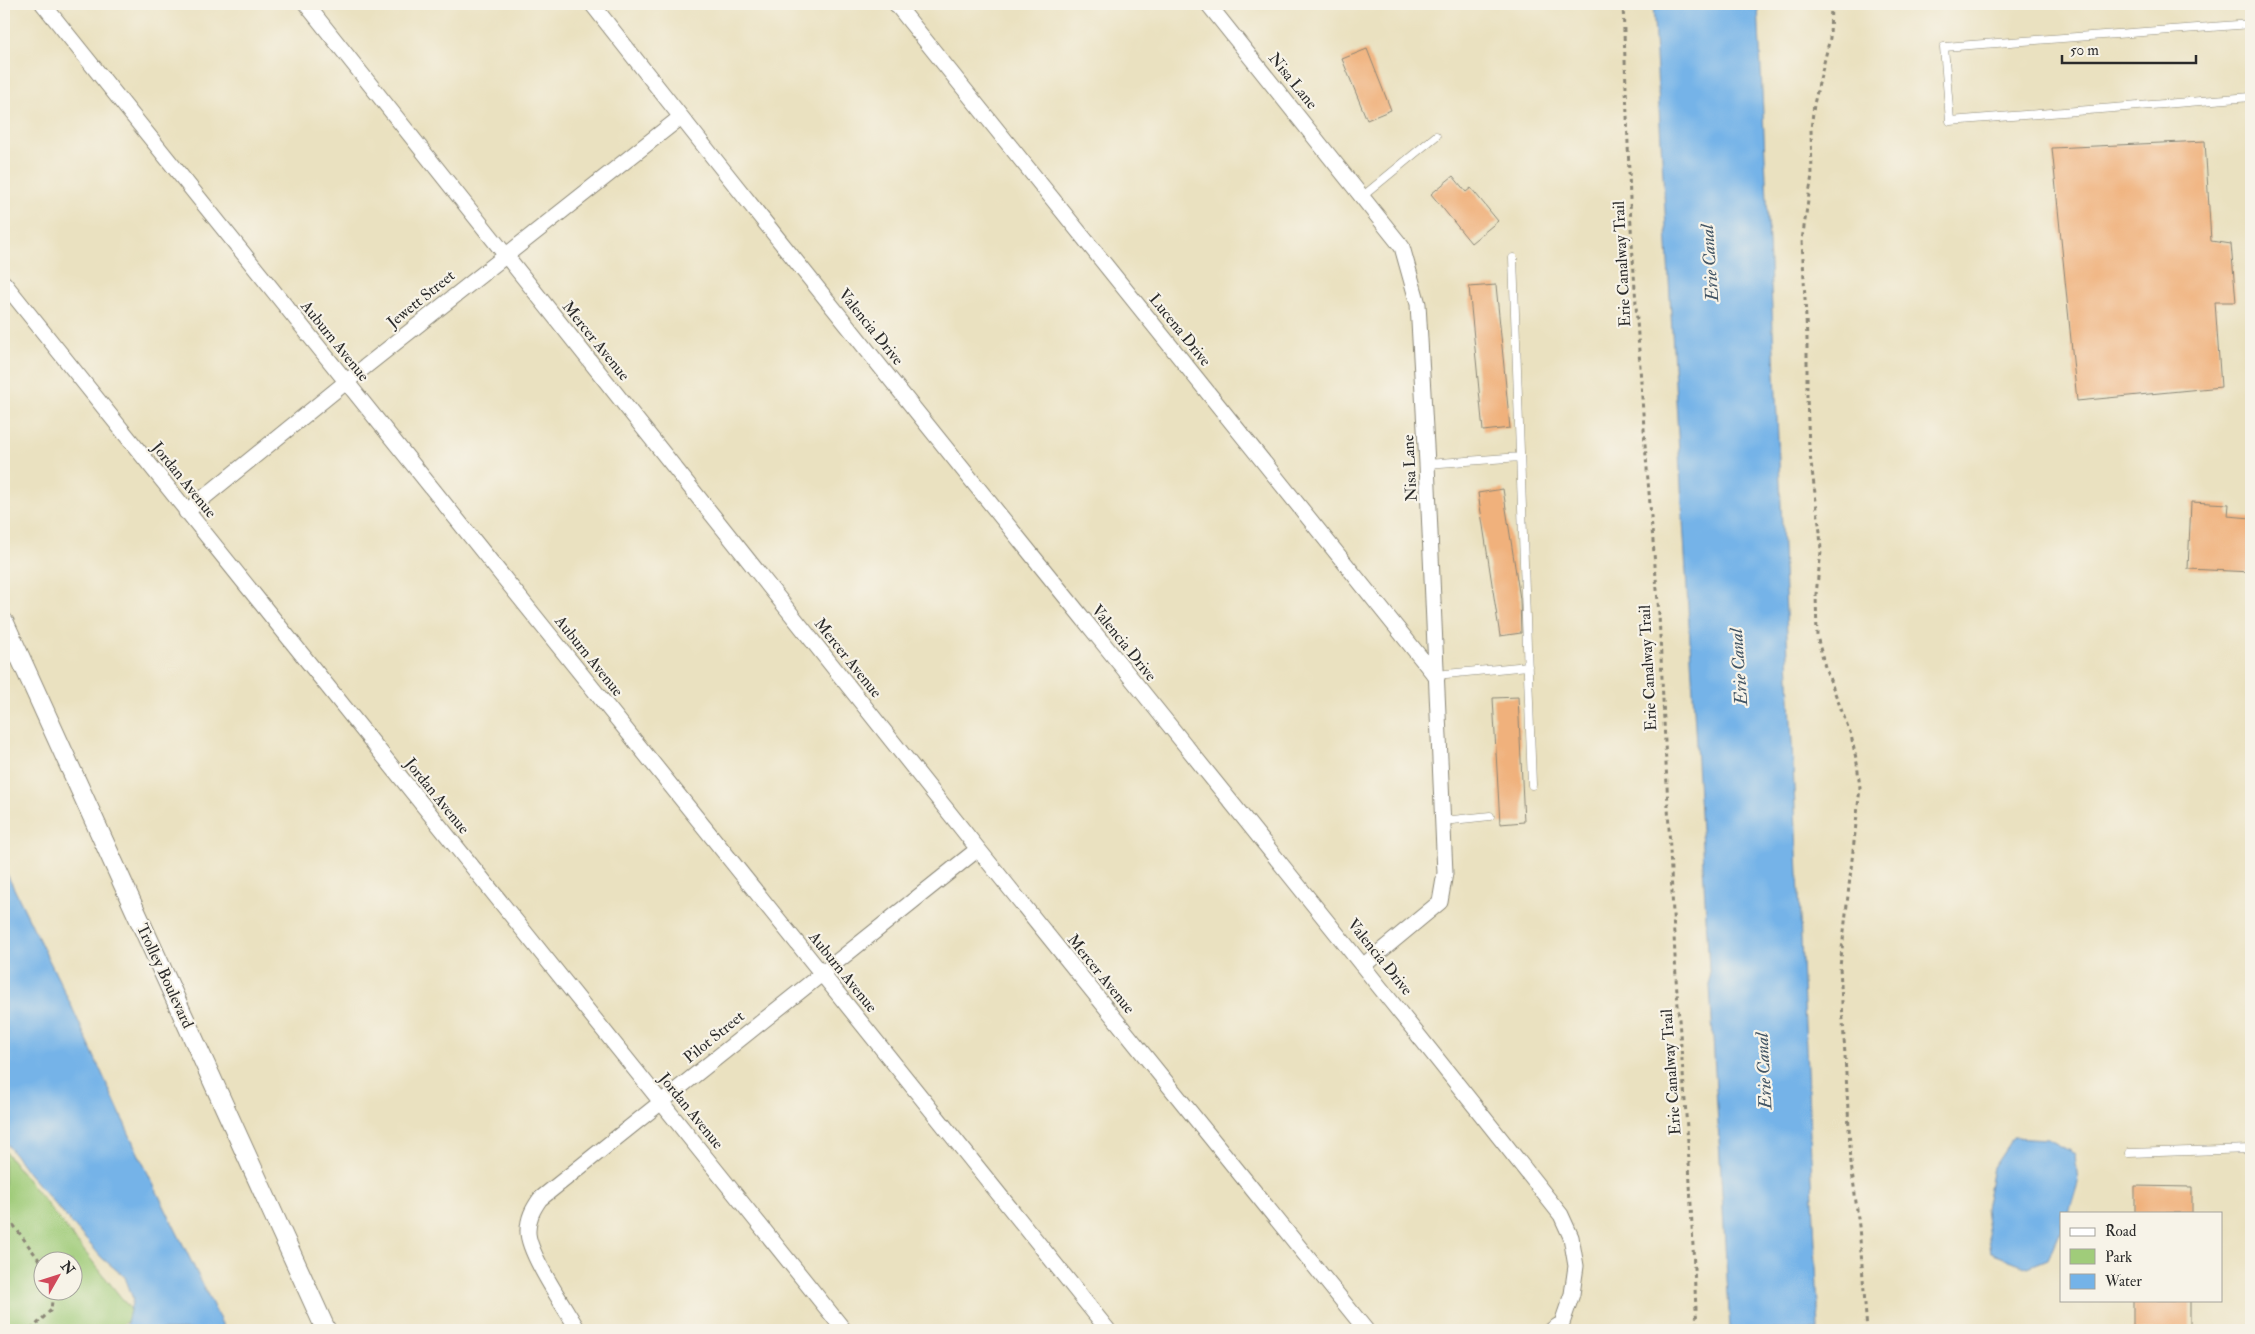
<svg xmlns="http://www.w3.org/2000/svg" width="2255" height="1334" font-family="'IM FELL Double Pica',serif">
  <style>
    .green { fill: #a0cc7a; stroke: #667c52; fill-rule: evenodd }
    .water { fill: #74b3e8; stroke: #506f8a }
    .building { fill: #f0b17c }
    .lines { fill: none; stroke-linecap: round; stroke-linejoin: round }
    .service-casing { stroke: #8a8676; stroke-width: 9 }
    .minor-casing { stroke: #8a8676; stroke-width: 17 }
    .tertiary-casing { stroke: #8a8676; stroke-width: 21 }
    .path { stroke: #8a8676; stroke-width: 3; stroke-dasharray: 4 4; stroke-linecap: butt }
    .service { stroke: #fff; stroke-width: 8 }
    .minor { stroke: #fff; stroke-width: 15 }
    .tertiary { stroke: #fff; stroke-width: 19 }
    .labels { text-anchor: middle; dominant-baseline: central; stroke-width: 4.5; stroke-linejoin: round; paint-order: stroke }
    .street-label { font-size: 16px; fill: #2b2b2b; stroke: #f7f3e8 }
    .water-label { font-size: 18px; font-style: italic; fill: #415464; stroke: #f7f3e8 }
  </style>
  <rect width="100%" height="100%" fill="#f7f3e8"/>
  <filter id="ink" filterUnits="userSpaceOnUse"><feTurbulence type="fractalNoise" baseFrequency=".02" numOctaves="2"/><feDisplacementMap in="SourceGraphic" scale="10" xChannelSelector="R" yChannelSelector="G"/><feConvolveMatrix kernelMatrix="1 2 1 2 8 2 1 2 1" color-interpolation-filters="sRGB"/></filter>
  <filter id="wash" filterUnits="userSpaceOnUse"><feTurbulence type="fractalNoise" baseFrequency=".0096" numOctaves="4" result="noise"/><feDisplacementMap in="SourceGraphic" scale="20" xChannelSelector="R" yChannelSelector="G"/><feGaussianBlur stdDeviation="1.12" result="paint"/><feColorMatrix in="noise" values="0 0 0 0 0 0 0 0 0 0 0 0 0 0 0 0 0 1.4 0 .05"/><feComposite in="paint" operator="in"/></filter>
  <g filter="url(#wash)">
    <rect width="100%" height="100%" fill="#eae1c0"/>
    <!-- green -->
    <path class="green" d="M4,1150L135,1315L116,1330H4ZM42,1262H72V1292H42Z"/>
    <!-- water -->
    <path class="water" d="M1653,4H1758L1819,1330H1730Z
      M4,868L71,1005L137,1151L225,1330H125L133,1299L125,1277L102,1258L28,1173L4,1140Z
      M2013,1137L2048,1139L2075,1154L2078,1183L2069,1213H2061V1230L2048,1259L2028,1267L1991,1253L1985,1209L1993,1167Z"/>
    <g id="blocks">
      <!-- building -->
      <path class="building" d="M1367,49L1391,110L1367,120L1342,59Z
        M2205,141L2211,241L2231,244L2236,302H2215L2221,387L2077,401L2052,148Z
        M1453,176L1466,192L1471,188L1498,221L1471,243L1431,194Z
        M1496,285L1510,428L1483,431L1469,287Z
        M1503,489L1520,599L1521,633L1500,636L1478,493Z
        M2191,502L2229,504L2228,516L2251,518V572L2188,569Z
        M1518,697L1524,822L1500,824L1493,698Z
        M2135,1186L2192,1187V1213H2135Z
        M2133,1300H2190V1330H2133Z"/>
    </g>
  </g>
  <g filter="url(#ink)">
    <use href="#blocks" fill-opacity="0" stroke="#8a8676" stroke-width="1"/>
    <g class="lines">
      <!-- service casing -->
      <g class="service-casing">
        <path id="service" d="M2251,24L1944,47L1950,121L2251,97
          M1363,196L1436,136
          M1513,258L1532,785
          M1427,464L1520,457
          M1436,675L1528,666
          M1443,821L1490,816
          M2129,1153L2251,1149"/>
      </g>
      <!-- minor casing -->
      <g class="minor-casing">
        <path id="minor" d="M43,4L1108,1330
          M306,4L978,849L1366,1330
          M592,4C911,411 1241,809 1561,1215L1571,1237L1576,1266L1572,1294L1562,1323L1552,1330
          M896,4L1437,678
          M1208,4L1402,247L1418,304L1427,464L1445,873L1440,902L1364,965
          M4,283L844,1330
          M186,512L346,382L681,117
          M578,1330C566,1309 527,1252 528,1231C528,1218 533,1209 540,1199L978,849"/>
      </g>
      <!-- tertiary casing -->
      <g class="tertiary-casing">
        <path id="tertiary" d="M4,622L326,1330"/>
      </g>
      <!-- path -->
      <path class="path" d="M1623,4L1631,227L1645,444L1659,614L1676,978L1688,1142L1697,1330
        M1831,4L1830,38L1814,104L1811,129L1812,175L1802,240L1807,338V397L1809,447L1820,532L1821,552L1816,594L1817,636L1825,667L1851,735L1857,763L1860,788L1840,967L1851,1163L1859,1226L1867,1330
        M4,1212L42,1264
        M31,1330L51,1310L53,1292"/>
      <!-- service -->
      <use href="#service" class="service"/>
      <!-- minor -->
      <use href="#minor" class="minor"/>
      <!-- tertiary -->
      <use href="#tertiary" class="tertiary"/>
    </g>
  </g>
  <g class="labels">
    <!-- street labels -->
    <g class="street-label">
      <text transform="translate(1293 81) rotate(51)">Nisa Lane</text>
      <text transform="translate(1622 264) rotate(-93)">Erie Canalway Trail</text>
      <text transform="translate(421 299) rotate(-39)">Jewett Street</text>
      <text transform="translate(871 327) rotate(51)">Valencia Drive</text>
      <text transform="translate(1180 330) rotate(51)">Lucena Drive</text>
      <text transform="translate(335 341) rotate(51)">Auburn Avenue</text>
      <text transform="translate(596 341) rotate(51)">Mercer Avenue</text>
      <text transform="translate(1410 468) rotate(-93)">Nisa Lane</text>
      <text transform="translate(184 480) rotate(51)">Jordan Avenue</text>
      <text transform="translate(1124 643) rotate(51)">Valencia Drive</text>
      <text transform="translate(589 656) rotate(51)">Auburn Avenue</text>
      <text transform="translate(848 658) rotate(51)">Mercer Avenue</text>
      <text transform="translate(1648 668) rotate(-93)">Erie Canalway Trail</text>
      <text transform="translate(437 796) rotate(51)">Jordan Avenue</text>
      <text transform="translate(1380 957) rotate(51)">Valencia Drive</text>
      <text transform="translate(843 972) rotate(51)">Auburn Avenue</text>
      <text transform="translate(1101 974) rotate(51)">Mercer Avenue</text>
      <text transform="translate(165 976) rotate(65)">Trolley Boulevard</text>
      <text transform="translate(714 1037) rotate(-39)">Pilot Street</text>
      <text transform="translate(1671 1072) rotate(-94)">Erie Canalway Trail</text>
      <text transform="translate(691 1111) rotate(51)">Jordan Avenue</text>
    </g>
    <!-- water labels -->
    <g class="water-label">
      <text transform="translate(1710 263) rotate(-94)">Erie Canal</text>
      <text transform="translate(1739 667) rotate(-94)">Erie Canal</text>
      <text transform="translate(1764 1071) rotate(-93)">Erie Canal</text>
    </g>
  </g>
  <!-- margin -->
  <rect width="2255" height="1334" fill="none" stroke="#f7f3e8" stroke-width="20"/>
  <!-- legend -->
  <rect x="2060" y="1212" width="162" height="90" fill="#f7f3e8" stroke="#a5a39c"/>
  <rect x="2070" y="1228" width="25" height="8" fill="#ffffff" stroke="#a5a39c"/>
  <text x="2105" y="1236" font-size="15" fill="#2b2b2b">Road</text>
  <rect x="2070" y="1249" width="25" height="15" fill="#a0cc7a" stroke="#a5a39c"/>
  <text x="2105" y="1262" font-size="15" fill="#2b2b2b">Park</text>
  <rect x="2070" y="1274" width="25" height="15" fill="#74b3e8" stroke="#a5a39c"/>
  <text x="2105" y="1286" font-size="15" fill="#2b2b2b">Water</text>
  <!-- north arrow -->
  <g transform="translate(58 1276) rotate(51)"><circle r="24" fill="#f7f3e8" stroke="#a5a39c"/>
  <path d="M0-4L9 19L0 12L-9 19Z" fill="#d1495b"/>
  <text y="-8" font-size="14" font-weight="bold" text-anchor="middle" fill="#2b2b2b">N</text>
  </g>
  <!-- scale -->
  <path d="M2062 55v8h134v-8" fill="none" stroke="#2b2b2b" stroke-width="2.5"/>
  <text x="2070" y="55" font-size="15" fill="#2b2b2b" stroke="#f7f3e8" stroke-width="4" paint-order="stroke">50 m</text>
</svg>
